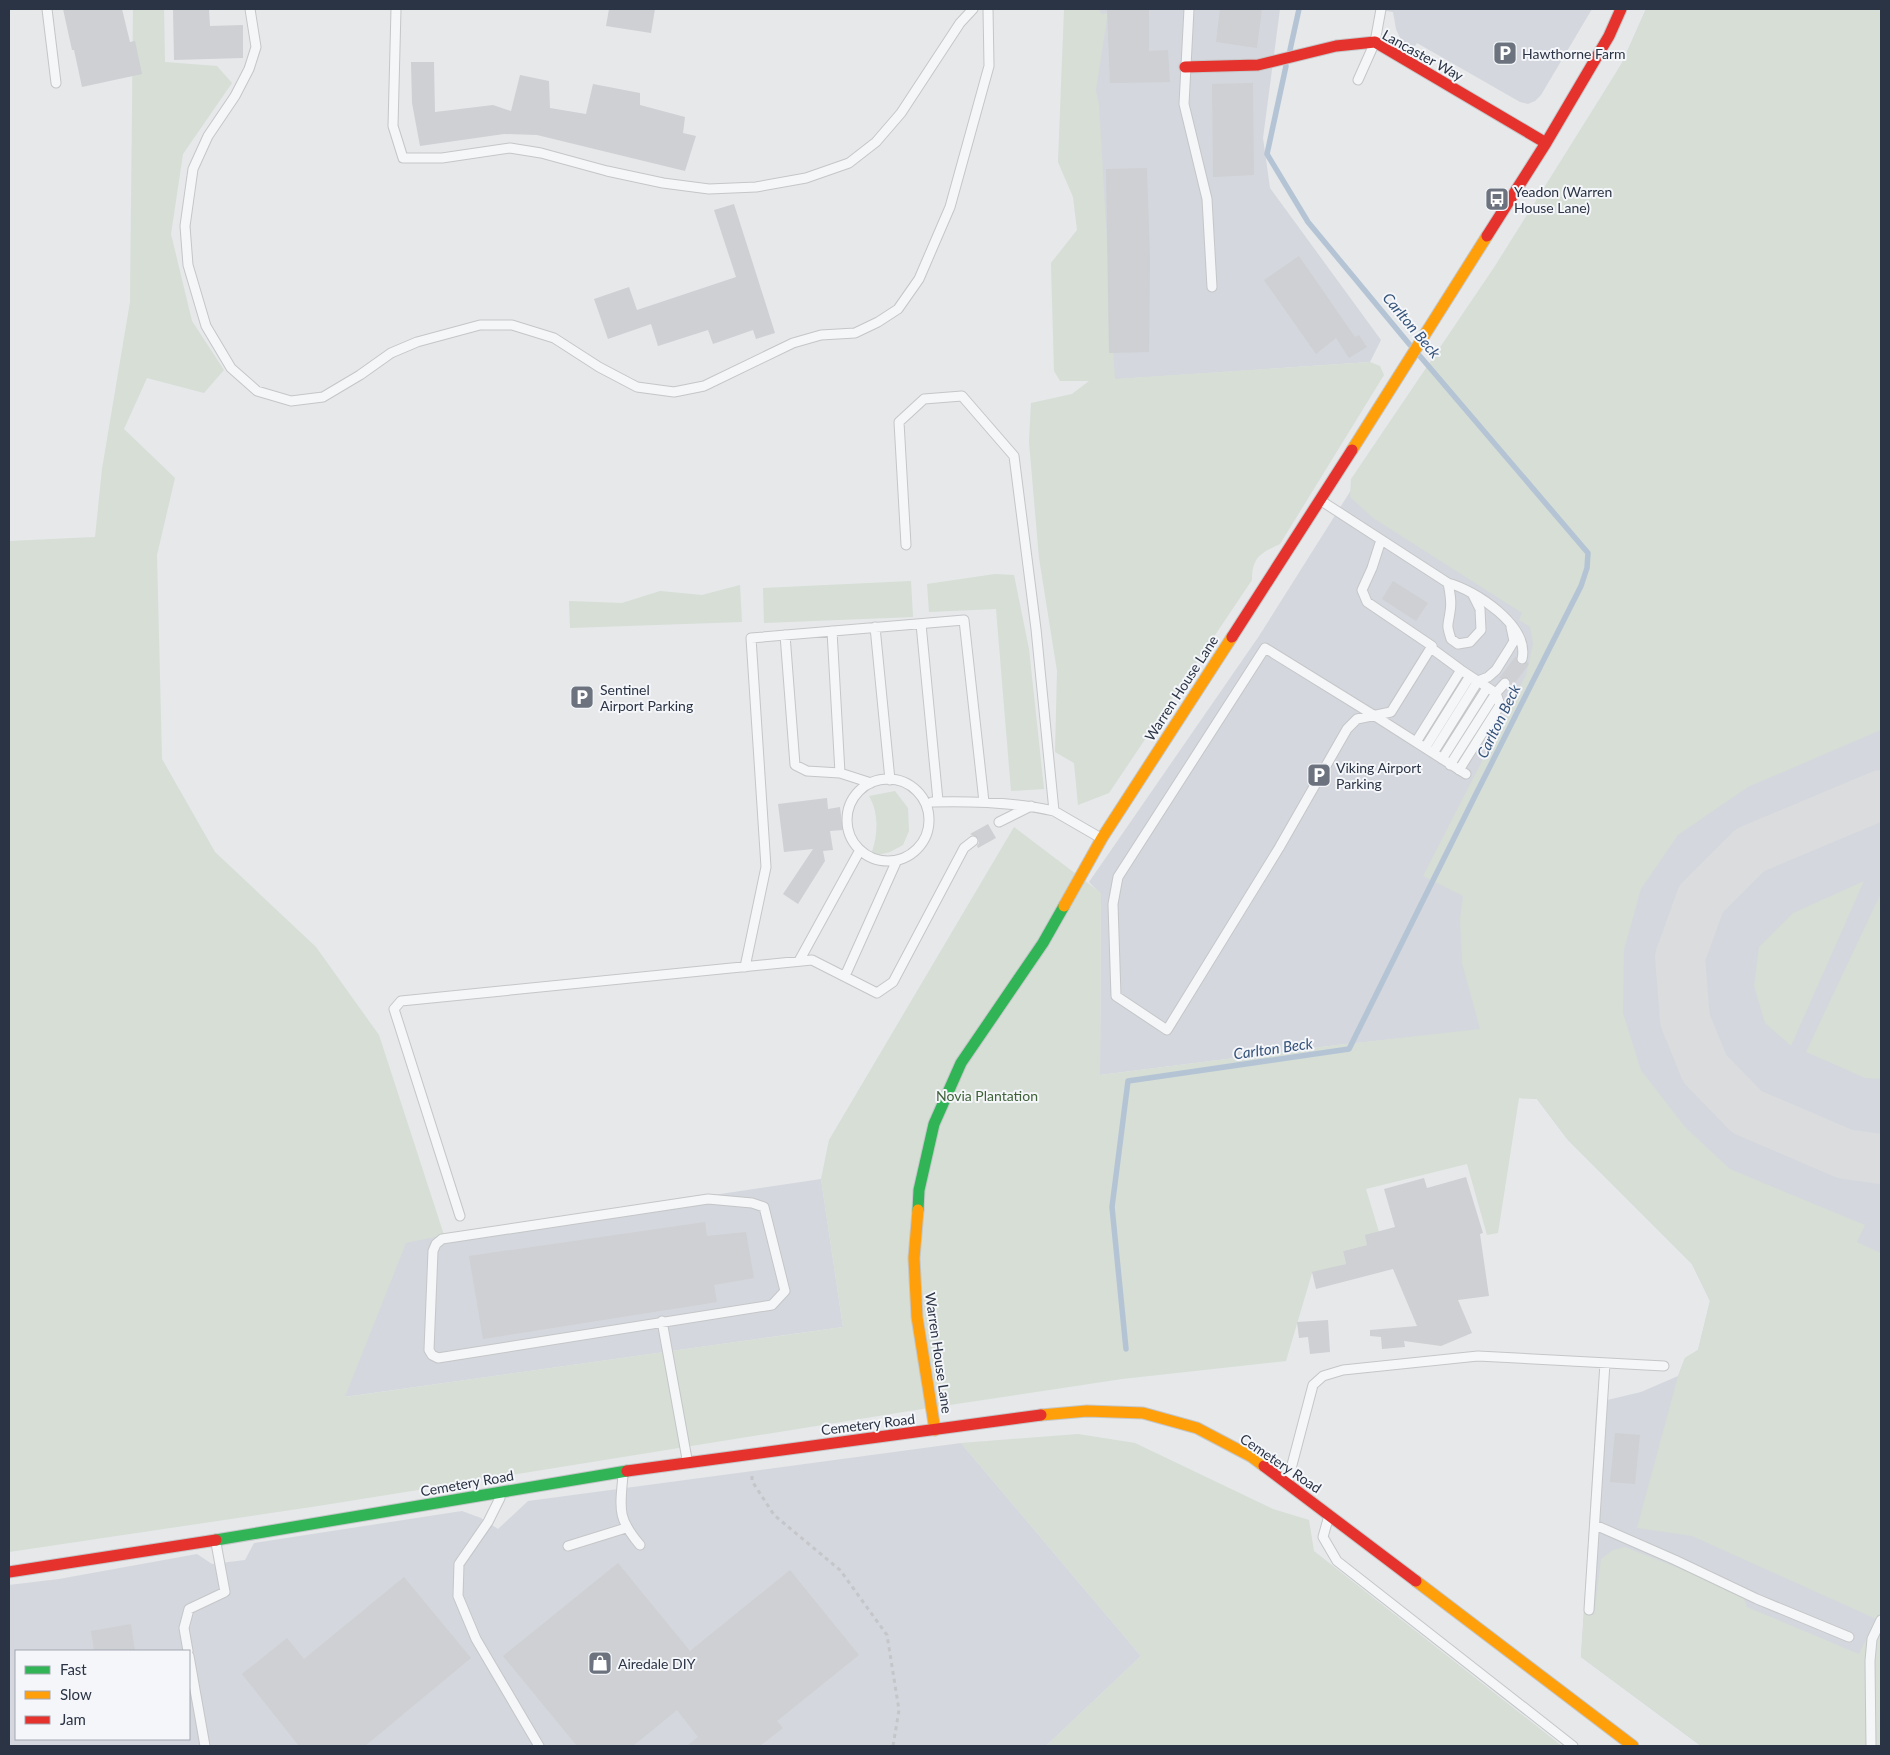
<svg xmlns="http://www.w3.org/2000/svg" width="1890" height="1755" font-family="Lato,sans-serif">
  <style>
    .built { fill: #d4d7dd; fill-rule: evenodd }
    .green { fill: #d6ded6 }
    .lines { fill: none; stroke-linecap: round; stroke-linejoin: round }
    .stream { stroke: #b4c4d5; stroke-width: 5.5 }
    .taxiway { stroke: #dadcde; stroke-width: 50 }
    .building { fill: #ced0d3 }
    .lane-casing { stroke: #c4c6c8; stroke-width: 11 }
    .fast-casing { stroke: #c4c6c8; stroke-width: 13 }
    .slow-casing { stroke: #c4c6c8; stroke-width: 13 }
    .jam-casing { stroke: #c4c6c8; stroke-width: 13 }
    .path { stroke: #c5c6ca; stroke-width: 3; stroke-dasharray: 4 4; stroke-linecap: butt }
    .lane { stroke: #f5f6f7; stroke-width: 9 }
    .fast { stroke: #30b455; stroke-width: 11 }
    .slow { stroke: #ff9f0a; stroke-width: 11 }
    .jam { stroke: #e5322d; stroke-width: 11 }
    .labels { text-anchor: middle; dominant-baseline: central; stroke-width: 4; stroke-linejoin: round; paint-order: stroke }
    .poi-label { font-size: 14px; fill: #2b3445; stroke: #f4f6f9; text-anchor: start }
    .street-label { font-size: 14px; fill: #2b3445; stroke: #f4f6f9 }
    .park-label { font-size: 14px; fill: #3f6138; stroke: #f4f6f9 }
    .water-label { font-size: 15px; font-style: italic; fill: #34527a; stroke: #f4f6f9 }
  </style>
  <rect width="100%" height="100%" fill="#e6e8ea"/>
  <!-- built -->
  <path class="built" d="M1080,9H1280L1263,138L1270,188L1381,340L1370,362L1089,381Z
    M1373,9H1592L1541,95L1535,101L1528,104L1520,102L1417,43L1413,49L1401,40L1396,29L1393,12Z
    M1646,9H1881V1746H1701L1581,1657L1597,1398L1607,1400L1641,1392L1678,1376L1685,1358L1698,1350L1710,1301L1692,1264L1568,1140L1537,1099L1519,1098L1480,1030L1337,1045L1100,1075L1101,894L1089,882L1259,636L1358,479L1411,414L1622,63Z
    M821,1179L843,1327L344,1397L406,1242L444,1235Z
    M961,1443L1141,1656L1046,1746H9V1585L59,1579L197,1554L212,1564L245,1560L254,1543L462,1511L481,1518L498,1529L528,1501ZM16,1651H189V1739H16Z"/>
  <!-- green -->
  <path class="green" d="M133,9H164L165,62L217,66L232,83L183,154L171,234L192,321L224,370L204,393L147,378L124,429L175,478L157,555L162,759L215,852L316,947L379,1035L444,1235L406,1243L345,1397L843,1327L821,1179L829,1140L1014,827L1101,893L1100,1075L1337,1045L1480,1029L1462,963L1460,919L1463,896L1423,876L1526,675L1533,644L1530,627L1519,620L1522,613L1373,518L1350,497L1351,479L1495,266L1622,63L1646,9H1881V730L1748,787L1678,835L1641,889L1624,950L1623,1013L1641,1070L1685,1127L1730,1169L1865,1225L1857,1242L1881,1253V1746H1701L1581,1657L1584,1613L1594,1615L1601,1559L1613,1550L1625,1547L1742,1593L1747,1607L1859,1654L1876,1619L1692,1536L1637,1528L1678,1376L1685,1358L1698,1350L1710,1301L1692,1264L1568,1140L1537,1099L1519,1098L1498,1233L1487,1235L1467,1164L1366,1189L1379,1232L1367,1245L1343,1251L1346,1264L1312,1273L1286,1361L1122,1379L903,1412L318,1506L9,1552V541L95,537L102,469L130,302Z
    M1064,9H1099L1102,14L1108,13L1096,90L1099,104L1115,379L1370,362L1380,366L1384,375L1280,544C1261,553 1252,557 1252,580L1109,793L1078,805L1074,763L1055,752L1057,671L1039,558L1029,442L1031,403L1072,394L1089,381H1060L1054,371L1051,263L1077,230L1073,197L1058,162Z
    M995,574L1014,575L1029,649L1044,789L1011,791L996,609L929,612L927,584Z
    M911,581L913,617L764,623L763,588Z
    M740,585L742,622L570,628L569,601L622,603L660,591L702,595Z
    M895,791L908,808L909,831L903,845L890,852L878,855L872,852C878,834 879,813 869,796Z
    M1864,881L1791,1046L1765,1023L1754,986L1759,947L1793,913Z
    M1881,893V1079L1865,1078L1806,1052Z
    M1078,1434L1135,1443L1273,1509L1309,1520L1314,1551L1562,1746H1046L1141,1656L961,1443Z"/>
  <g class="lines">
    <!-- stream -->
    <path class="stream" d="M1290,50L1299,9
      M1286,66L1267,154L1308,222L1410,345
      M1126,1349L1112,1207L1128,1081L1349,1049L1475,796L1581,586L1587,568L1588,553L1419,355"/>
    <!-- taxiway -->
    <path class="taxiway" d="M1881,795L1750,850L1701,899L1680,957L1685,1020L1705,1069L1747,1112L1845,1154L1881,1159"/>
  </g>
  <!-- building -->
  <path class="building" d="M63,9H122L130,42L135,41L142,74L82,87L74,50H72Z
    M173,9H209L210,26L243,25V58L174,60Z
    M609,9H655L651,33L606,26Z
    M1107,9H1149V51L1168,50L1170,82L1110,83Z
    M1220,9H1262L1257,48L1216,42Z
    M411,62H434L435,112L493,105L511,111L520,75L549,81L550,108L586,114L593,84L640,93V105L685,117L683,133L696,136L685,171L537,135L504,134L420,146L412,103Z
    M1253,83L1254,175L1213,177L1212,84Z
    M1147,168L1150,259L1149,352L1109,353L1106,169Z
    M734,204L775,333L756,339L753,330L713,344L708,330L658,346L651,324L608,339L594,299L629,287L637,310L736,277L714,210Z
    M1299,256L1355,337L1359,335L1367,347L1349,358L1336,338L1316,354L1264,280Z
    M1393,581L1428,603L1416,621L1382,599Z
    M1516,656L1518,664L1522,665L1527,662L1529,664L1511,688V682L1509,678H1499Z
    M827,798L828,809L840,807L843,830L830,831L833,850L823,851L825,861L798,904L783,894L813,849L784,852L778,804Z
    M988,824L996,838L978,848L977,846L979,843L978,838L970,834Z
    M1466,1177L1483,1233L1480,1234L1489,1296L1458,1300L1472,1333L1441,1346L1404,1341L1405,1347L1382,1349L1381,1337L1370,1336V1330L1417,1326L1393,1269L1316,1289L1312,1272L1346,1264L1343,1251L1367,1245L1365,1235L1395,1227L1384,1189L1424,1178L1427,1188Z
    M705,1222L707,1236L746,1232L754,1278L714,1285L717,1302L483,1339L469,1256Z
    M1328,1320L1330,1352L1310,1354L1308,1337L1299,1338L1297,1322Z
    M1615,1433L1640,1435L1635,1484L1610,1482Z
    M618,1563L690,1651L790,1570L859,1655L777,1721L783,1728L760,1746H687L698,1737L677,1710L633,1746H577L503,1656Z
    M404,1577L471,1658L365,1746H299L242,1674L287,1638L304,1659Z
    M131,1624L135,1651H94L91,1631Z"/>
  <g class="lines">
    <!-- lane casing -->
    <g class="lane-casing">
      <path id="lane" d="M47,9L56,83
        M250,9L256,47L249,69L235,96L208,136L193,169L185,226L188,265L206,326L231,368L257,391L291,401L323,397L360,375L391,353L417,342L480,325H512L554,338L599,367L637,387L674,392L704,386L793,343L821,335L855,333L878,322L898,309L919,279L950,207L989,66L988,9
        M396,9L393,126L403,158H442L510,148L541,153L607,171L663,183L709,189L756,187L806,178L849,163L876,142L901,113L960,23L973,9
        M1189,9L1184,104L1207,199L1212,287
        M1358,80L1375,42L1381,9
        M1323,502L1448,583C1475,590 1530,626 1522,659
        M1381,540L1372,568L1362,590L1367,602L1432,646L1391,712L1357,719L1347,729L1279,848L1167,1030L1116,996L1113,904L1118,877L1265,648L1375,716L1466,774
        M906,545L899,422L924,399L962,396L1014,456L1036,629L1054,811L1099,837
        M1448,583C1450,593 1452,602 1450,612C1448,627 1446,623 1451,639L1458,644L1470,642L1481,630L1480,609L1473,595
        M921,624L938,801
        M875,627L890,780
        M832,631L840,773
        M785,635L795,765L807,771L840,773L871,783
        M1431,648L1461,670L1496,693L1505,683
        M1416,742L1461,670
        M1425,748L1470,676
        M1433,753L1478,681L1488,677L1496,670L1508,651L1514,641L1511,627
        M1442,759L1487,688
        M1450,765L1496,693
        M1459,770L1500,705L1496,693
        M847 820a41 41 0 1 1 82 0a41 41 0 1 1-82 0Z
        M932,802C973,801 1014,802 1054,811
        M999,822L1031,806
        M799,961L860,850
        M745,967L766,867L751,638L964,620L984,802
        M845,976L897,860
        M708,1199L752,1203L764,1207L785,1291L772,1305L438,1358L432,1355L429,1350L433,1251L436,1244L442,1239Z
        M460,1216L394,1009L401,1001L812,960L877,993L893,982L964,848L973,841
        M662,1321L687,1459
        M623,1475C620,1509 617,1518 640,1545
        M1288,1480L1313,1385L1323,1376L1343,1370L1478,1356L1664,1366
        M500,1498L488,1522L459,1564L458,1596L476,1639L539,1746
        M1328,1519L1323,1537L1337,1561L1573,1746
        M1595,1525L1675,1560L1757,1599L1849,1637
        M568,1546L626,1528
        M1589,1610L1605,1363
        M188,1651L184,1628L189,1609L225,1592L216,1543
        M189,1656L205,1746
        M1871,1746L1870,1661L1872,1639L1881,1620"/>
    </g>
    <!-- fast casing -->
    <g class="fast-casing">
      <path id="fast" d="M918,1210L919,1190L934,1124L961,1063L1043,943L1064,906
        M216,1540L627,1471"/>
    </g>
    <!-- slow casing -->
    <g class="slow-casing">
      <path id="slow" d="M1352,450L1487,236
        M1064,906L1102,838L1232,637
        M918,1210L914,1258L917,1317L935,1430
        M1041,1415L1087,1411L1143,1413L1197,1428L1252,1457L1264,1466
        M1416,1581L1633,1746"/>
    </g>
    <!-- jam casing -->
    <g class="jam-casing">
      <path id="jam" d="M1185,67L1258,65L1336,46L1375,42L1546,143
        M1487,236L1546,143L1609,36L1621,9
        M1232,637L1352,450
        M1264,1466L1416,1581
        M627,1471L1041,1415
        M9,1572L216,1540"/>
    </g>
    <!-- path -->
    <path class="path" d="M752,1476V1481L774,1515L840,1570L887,1635L899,1710L893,1746"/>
    <!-- lane -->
    <use href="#lane" class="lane"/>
    <!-- fast -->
    <use href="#fast" class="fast"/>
    <!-- slow -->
    <use href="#slow" class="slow"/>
    <!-- jam -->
    <use href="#jam" class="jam"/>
  </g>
  <!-- icons -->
  <defs>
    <g id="parking-square" transform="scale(1.25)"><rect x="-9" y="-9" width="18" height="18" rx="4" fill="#6c737f" stroke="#f4f6f9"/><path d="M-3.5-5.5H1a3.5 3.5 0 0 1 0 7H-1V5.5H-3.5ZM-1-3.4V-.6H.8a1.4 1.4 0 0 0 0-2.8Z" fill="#fff"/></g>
    <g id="bus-square" transform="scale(1.25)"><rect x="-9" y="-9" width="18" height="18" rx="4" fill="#6c737f" stroke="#f4f6f9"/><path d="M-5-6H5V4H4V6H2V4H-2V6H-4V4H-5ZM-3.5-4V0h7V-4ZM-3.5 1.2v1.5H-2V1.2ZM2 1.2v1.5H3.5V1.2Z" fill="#fff"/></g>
    <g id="shop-square" transform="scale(1.25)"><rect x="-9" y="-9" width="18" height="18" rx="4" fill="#6c737f" stroke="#f4f6f9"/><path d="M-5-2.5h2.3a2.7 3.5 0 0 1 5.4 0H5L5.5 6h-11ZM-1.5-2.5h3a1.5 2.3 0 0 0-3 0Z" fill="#fff"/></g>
  </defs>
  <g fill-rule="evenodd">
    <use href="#parking-square" x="1505" y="53"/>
    <use href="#bus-square" x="1497" y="199"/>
    <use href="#parking-square" x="582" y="697"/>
    <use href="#parking-square" x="1319" y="775"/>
    <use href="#shop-square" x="600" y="1663"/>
  </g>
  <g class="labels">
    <!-- poi labels -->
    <g class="poi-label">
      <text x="1522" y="53">Hawthorne Farm</text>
      <text x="1514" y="191">Yeadon (Warren<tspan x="1514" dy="16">House Lane)</tspan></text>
      <text x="600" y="689">Sentinel<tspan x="600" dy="16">Airport Parking</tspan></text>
      <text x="1336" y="767">Viking Airport<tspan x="1336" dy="16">Parking</tspan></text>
      <text x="618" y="1663">Airedale DIY</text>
    </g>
    <!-- street labels -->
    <g class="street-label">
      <text transform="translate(1423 55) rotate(29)">Lancaster Way</text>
      <text transform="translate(1181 688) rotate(-57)">Warren House Lane</text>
      <text transform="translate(939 1353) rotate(82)">Warren House Lane</text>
      <text transform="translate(868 1424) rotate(-7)">Cemetery Road</text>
      <text transform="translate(1281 1463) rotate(34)">Cemetery Road</text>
      <text transform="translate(467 1483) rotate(-10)">Cemetery Road</text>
    </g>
    <!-- park labels -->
    <g class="park-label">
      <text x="987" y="1095">Novia Plantation</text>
    </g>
    <!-- water labels -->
    <g class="water-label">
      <text transform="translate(1412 325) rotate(50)">Carlton Beck</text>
      <text transform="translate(1498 721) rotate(-64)">Carlton Beck</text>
      <text transform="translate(1273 1048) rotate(-8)">Carlton Beck</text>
    </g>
  </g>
  <!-- border -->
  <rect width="1890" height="1755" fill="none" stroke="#2b3445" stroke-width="20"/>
  <!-- legend -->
  <rect x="15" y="1650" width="175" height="90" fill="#f4f6f9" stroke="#a4a8b1"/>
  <rect x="25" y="1666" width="25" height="8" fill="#30b455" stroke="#a4a8b1"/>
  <text x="60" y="1675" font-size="15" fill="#2b3445">Fast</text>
  <rect x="25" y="1691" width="25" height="8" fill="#ff9f0a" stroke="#a4a8b1"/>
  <text x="60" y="1700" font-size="15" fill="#2b3445">Slow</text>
  <rect x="25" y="1716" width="25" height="8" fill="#e5322d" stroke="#a4a8b1"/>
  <text x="60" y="1725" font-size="15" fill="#2b3445">Jam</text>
</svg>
